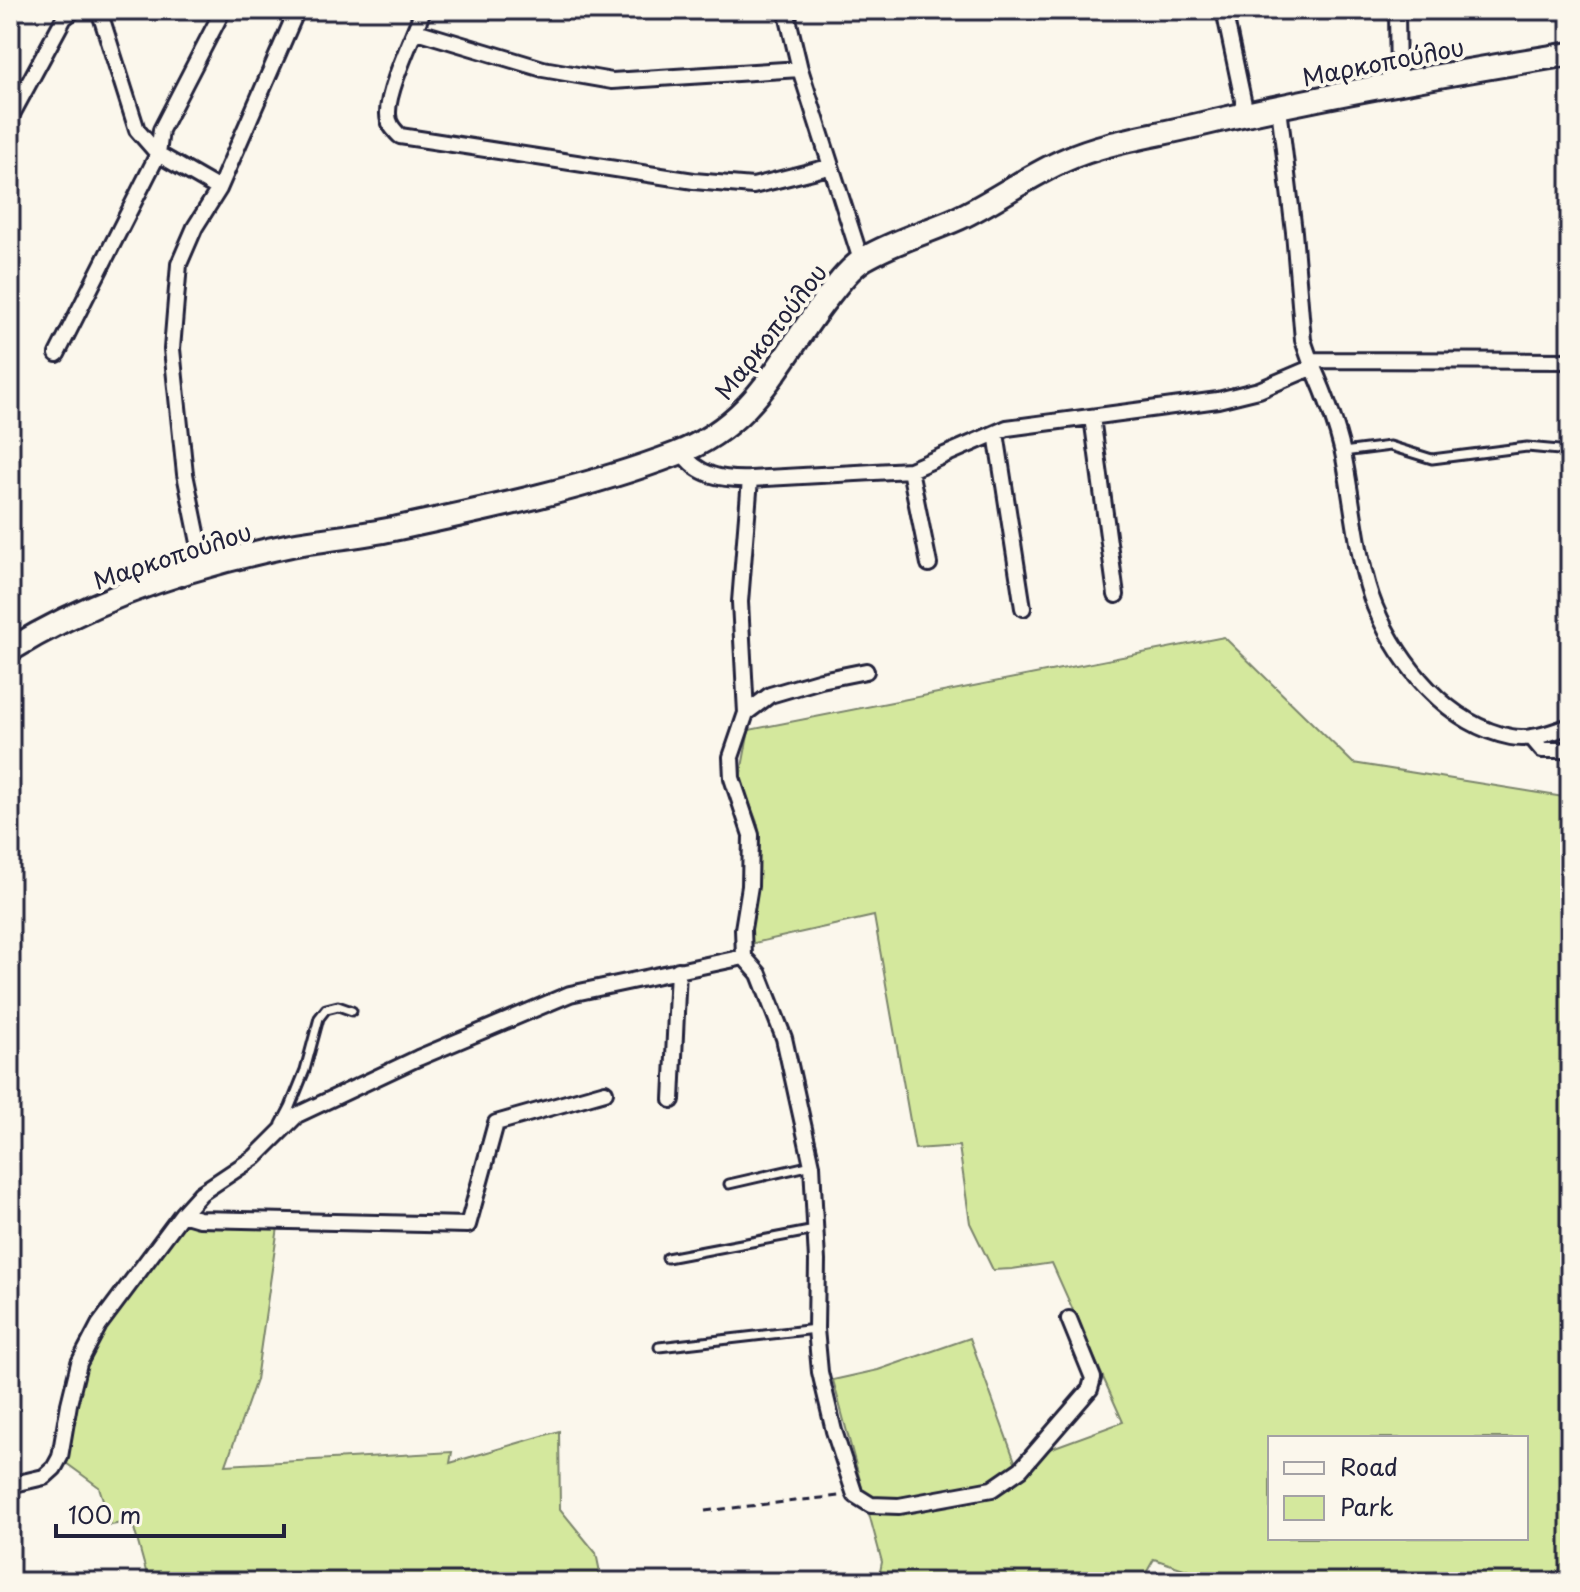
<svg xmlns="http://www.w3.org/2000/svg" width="1580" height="1592" font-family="'Playpen Sans',sans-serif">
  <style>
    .green { fill: #d4e89d; stroke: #7b856c; stroke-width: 2; fill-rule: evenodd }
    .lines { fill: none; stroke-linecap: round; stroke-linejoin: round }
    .lane-casing { stroke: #22223b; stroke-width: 13 }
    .street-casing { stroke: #22223b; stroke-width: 20 }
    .secondary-casing { stroke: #22223b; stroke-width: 28 }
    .path { stroke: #22223b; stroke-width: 3; stroke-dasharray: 8 6; stroke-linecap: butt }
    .lane { stroke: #fbf7ec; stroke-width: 7 }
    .street { stroke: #fbf7ec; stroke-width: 14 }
    .secondary { stroke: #fbf7ec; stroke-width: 22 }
    .labels { text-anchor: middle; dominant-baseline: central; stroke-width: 8; stroke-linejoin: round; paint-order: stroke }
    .street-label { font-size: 24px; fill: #22223b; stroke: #fbf7ec }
  </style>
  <rect width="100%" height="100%" fill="#fbf7ec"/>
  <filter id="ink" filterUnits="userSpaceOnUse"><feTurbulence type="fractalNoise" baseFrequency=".0125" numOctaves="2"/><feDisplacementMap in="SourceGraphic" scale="16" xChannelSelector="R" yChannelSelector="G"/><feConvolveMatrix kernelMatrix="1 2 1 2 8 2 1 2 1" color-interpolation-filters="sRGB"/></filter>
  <g filter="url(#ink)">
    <!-- green -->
    <path class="green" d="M1224,637L1353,763L1570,798V1582H1223L1154,1559L1141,1582H878L882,1562L833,1380L878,1370L970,1338L1016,1464L1033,1455L1123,1422L1052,1263L1012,1269L993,1270L970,1223L959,1146L915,1149L874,916L750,944L760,847L758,825L740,778L749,730ZM1270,1438H1526V1538H1270Z
      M181,1224L278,1227L256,1380L226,1465L452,1452L450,1463L559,1431L560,1509L596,1553L602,1582H149L132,1521L111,1525L99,1487L66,1463C70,1431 74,1398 85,1367C99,1323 152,1263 181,1224Z"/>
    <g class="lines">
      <!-- lane casing -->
      <g class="lane-casing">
        <path id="lane" d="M1343,452L1390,446L1432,459L1527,447L1570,451
          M281,1124L290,1107L305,1070L319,1018L326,1009L338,1006L352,1011
          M729,1184L812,1165
          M667,1258L815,1230
          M659,1347L816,1329"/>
      </g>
      <!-- street casing -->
      <g class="street-casing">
        <path id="street" d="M99,10L137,130L158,154L219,189
          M423,10C414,35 387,90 388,114C388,124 394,130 400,136L694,181L753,186L829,167
          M786,10L800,69L861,260
          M1224,10L1246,114
          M1397,10L1398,82
          M416,31L543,69L612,81L800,69
          M1279,108L1294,232L1303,340L1310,360L1570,361
          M10,118L64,18L74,10
          M57,354L158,154L161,130L223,10
          M1313,367C1325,394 1336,423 1343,453C1353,500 1357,563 1375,607C1399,664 1448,725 1511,737C1531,741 1552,732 1570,726
          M1092,417L1116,595
          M996,433L1023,608
          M682,452C697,476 723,480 750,479L740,602L746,713L731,757L732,778L751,835L750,886L743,929L744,957
          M910,470L929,564
          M750,479L910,470L1007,428L1218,400L1259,390L1313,367L1310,360
          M204,567L185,474L172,349L179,264L195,227L219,189L297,10
          M746,713L770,695L821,680L866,671
          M1531,737L1542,750H1570
          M672,1100L678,970
          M182,1214L199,1219L468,1225L496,1123L605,1092
          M10,1485L44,1477L54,1468L60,1457L69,1404L79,1363L99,1325L182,1214L201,1193L255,1157L297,1115L418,1058L570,994L744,957L759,974L784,1038L812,1165L817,1261L816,1329L820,1372L834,1431L855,1495L871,1505L899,1506L992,1489L1021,1469L1090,1389L1093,1378L1069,1319"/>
      </g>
      <!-- secondary casing -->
      <g class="secondary-casing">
        <path id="secondary" d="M10,650C94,598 195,565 291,545C325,539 360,536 393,529C487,509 587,488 676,454C754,424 777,364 823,303C835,288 848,269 864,259C894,241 928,232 959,218C995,201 1028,176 1065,160C1107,141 1154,136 1198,125C1321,96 1445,74 1570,54"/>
      </g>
      <!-- path -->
      <path class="path" d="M705,1511L839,1496"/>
      <!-- lane -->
      <use href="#lane" class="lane"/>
      <!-- street -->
      <use href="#street" class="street"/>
      <!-- secondary -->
      <use href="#secondary" class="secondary"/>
    </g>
  </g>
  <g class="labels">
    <!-- street labels -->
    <g class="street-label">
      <text transform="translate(1383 61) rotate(-11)">Μαρκοπούλου</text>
      <text transform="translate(770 331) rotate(-52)">Μαρκοπούλου</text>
      <text transform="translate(172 555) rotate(-18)">Μαρκοπούλου</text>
    </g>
  </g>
  <!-- margin -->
  <rect width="1580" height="1592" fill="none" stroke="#fbf7ec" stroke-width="40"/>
  <rect x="20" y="20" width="1540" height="1552" fill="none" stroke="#22223b" stroke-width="3" filter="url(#ink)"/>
  <!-- legend -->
  <rect x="1268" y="1436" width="260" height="104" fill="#fbf7ec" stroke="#a4a2a5" stroke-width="2"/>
  <rect x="1284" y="1462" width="40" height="12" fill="#fbf7ec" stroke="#a4a2a5" stroke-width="2"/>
  <text x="1340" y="1476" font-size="24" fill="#22223b">Road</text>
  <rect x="1284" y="1496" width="40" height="24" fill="#d4e89d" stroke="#a4a2a5" stroke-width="2"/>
  <text x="1340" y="1516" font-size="24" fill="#22223b">Park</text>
  <!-- scale -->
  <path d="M56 1524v12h228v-12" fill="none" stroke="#22223b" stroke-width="4"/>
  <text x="68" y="1524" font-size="24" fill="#22223b" stroke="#fbf7ec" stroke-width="6" paint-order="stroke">100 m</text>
</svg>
